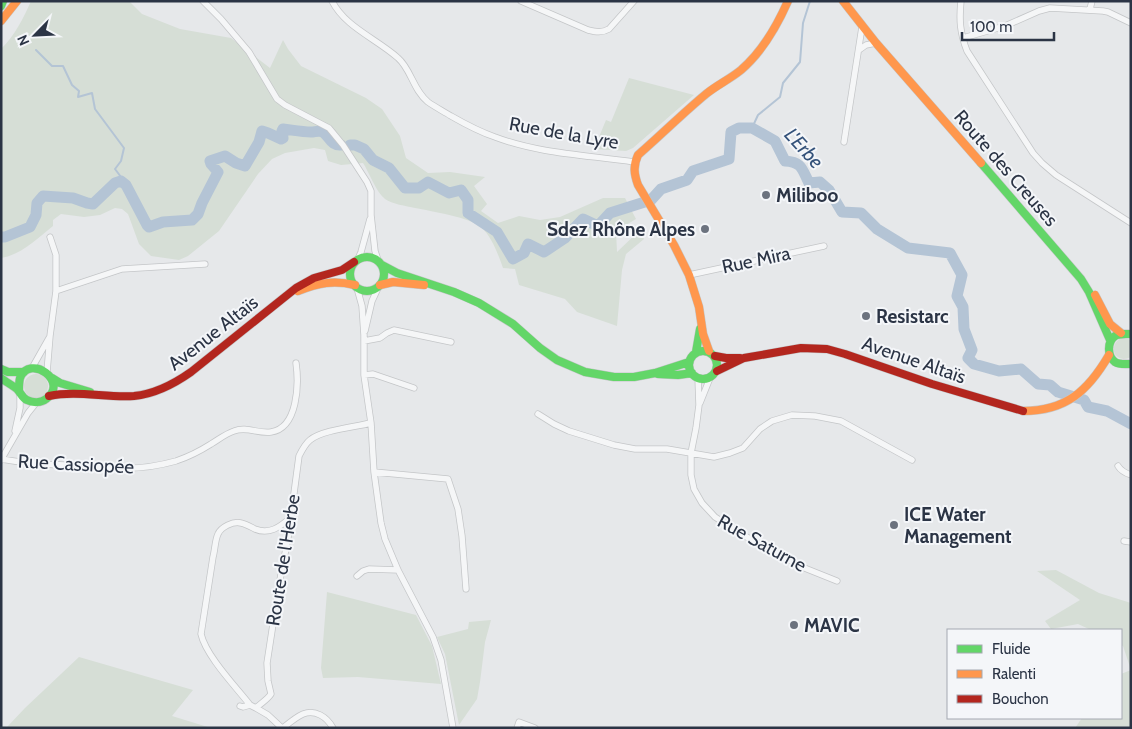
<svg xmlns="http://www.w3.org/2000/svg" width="1132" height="729" font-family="Cabin,sans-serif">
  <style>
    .green { fill: #d6ded6 }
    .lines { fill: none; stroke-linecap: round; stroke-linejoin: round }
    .stream { stroke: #b4c4d5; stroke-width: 2 }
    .river { stroke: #b4c4d5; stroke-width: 11 }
    .street-casing { stroke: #c4c6c8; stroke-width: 7 }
    .fast-casing { stroke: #c4c6c8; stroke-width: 9 }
    .slow-casing { stroke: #c4c6c8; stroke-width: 9 }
    .jam-casing { stroke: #c4c6c8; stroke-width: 9 }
    .street { stroke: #f5f6f7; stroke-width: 5.5 }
    .fast { stroke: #63d668; stroke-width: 8 }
    .slow { stroke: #ff974d; stroke-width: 8 }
    .jam { stroke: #b3261e; stroke-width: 8 }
    .poi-dot { fill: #6c737f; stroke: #f4f6f9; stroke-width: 2 }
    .labels { text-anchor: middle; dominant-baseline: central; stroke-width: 4; stroke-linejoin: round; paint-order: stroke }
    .street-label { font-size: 19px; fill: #2b3445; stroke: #f4f6f9 }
    .poi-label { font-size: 19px; font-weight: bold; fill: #2b3445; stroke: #f4f6f9; text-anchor: start }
    .water-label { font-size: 20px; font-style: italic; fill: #34527a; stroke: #f4f6f9 }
  </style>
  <rect width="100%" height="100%" fill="#e6e8ea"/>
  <!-- green -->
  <path class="green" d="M31,1H129L142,14L180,29L231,38L270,68L283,40L288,49L301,66L366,98L382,109L400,136L406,158L428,173L450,172L485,177L474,186L487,204L481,211L498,223L519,216L540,220L560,217L603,198H625L636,219L616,231L617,252L639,231L644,239L626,254L622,270L617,326L577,312L565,299L519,285L515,269L503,268C498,254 492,237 481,227C472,218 430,211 415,208C406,206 392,204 385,199C376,192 369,172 363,163L341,165L328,161L325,150L314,148L285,153L272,159L258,174L219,231L188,256L179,260L151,256L139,244L128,214L122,209L115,208L100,215L84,217L61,214L53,220V226C38,238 21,255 1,258V49C15,35 23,19 31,1Z
    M629,78L694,95L633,148L626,151L594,149L606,120L611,122Z
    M1121,338H1125L1131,340V357C1115,365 1107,346 1121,338Z
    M24 386a12 12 0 1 1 24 0a12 12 0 1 1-24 0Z
    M1056,570L1099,593L1131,603V670L1123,646L1121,645V630H1091L1078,624L1051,629L1045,621L1080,600L1037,571Z
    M327,592L416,615L432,646L441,684L358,677L323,678L321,668Z
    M491,620L485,642L480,682L477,699L459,725L445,654L437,637L468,629L469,622Z
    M79,657L193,690L172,716L211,728H1V726L7,727L25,708Z
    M1131,670V728H1075L1082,718H1121V674Z"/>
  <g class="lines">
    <!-- stream -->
    <path class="stream" d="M36,50L52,66H63L72,85L79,91L78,97L92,93L95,109L124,148L121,161L115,169L121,177V181
      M752,128L758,115L780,97L783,83L800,62L803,23L810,1"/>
    <!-- river -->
    <path class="river" d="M350,145H355L364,149L373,160L389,168L405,188H419L428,182L449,193L461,190L468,200V213L497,232L513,259L524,253L528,244L544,252L565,238L583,219L598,226L610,213L651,200L661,189L687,180L693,171L729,159L731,132L739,128H752L775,141L785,161C802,162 802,169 809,183L820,182L829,190L842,212L861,213L877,229L908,248L950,253L962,275L957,296L963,307L964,329L972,350L968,358L974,364L999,371L1021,369L1038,384L1050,385L1058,392L1084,400L1088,407L1107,411L1131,424
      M1,237H5L30,227L36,215L37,203L43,196L73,198L87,203L93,204L115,183L121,181L126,185L147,225L149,227L163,222L192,220L198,214L202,203L218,172L211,164L210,161L225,156L236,163L245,166L259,142L262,131L268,133L281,139L283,138L282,131L283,129C292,130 302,132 311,132C315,132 319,130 323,132C330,137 331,146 341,145"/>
    <!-- street casing -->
    <g class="street-casing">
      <path id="street" d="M203,1L221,19L249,52L277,99L285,105L329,128L343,145L367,182L371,191V215L375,251L378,260
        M332,1C345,27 377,39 398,58C411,69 413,90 428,102C435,107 443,111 451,116C465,124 480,132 495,137C540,154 588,155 634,162
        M521,1L588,30C596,32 602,33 609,29L634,1
        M961,1C959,20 960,33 967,51L1033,153L1042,163L1056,175L1131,223
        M1090,9L1092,1
        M963,38L1005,26L1039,11L1050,8L1103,11L1108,12L1131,23
        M859,50L866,45L876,43
        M844,142L862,27
        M358,259L361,252L370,219
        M689,275L824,246
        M357,288L362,306L364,335V375L371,423L374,472L381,523L385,539L398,570L433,637L441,660L453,728
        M56,291L122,269L205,264
        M365,331L372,301L378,288
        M364,341L380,338L387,333L394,330L451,342
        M32,368L49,338
        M47,372L50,336L56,291V255L50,237
        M364,375L373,374L414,388
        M698,378L699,405L696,428L691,453V475L694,489L702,503L715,517L743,535L802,567L837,581
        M700,403L710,378
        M538,414L554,424L569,431L614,445L635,449H667L714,457L730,453L743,448L760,429L772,421L792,415L815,416L841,421L912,460
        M15,431L20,408V392
        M1,459C33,465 65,465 97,466C104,466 112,468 119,468C138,469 158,466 176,461C188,457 200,451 211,444C218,440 225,434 234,431C247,426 258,434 271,432C298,428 299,384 296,363
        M1,460L28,413L36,403
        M1118,466C1121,471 1125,473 1131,475
        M374,472L448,479L458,509L462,536L466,589
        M1124,541L1131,542
        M357,576L363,571L369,569L398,570
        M240,706L243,707L250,705
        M256,708L250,705C236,687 206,656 201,634C205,608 209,583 213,557C215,550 215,540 218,534C221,527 233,521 241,523C246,524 251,527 255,529C269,535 280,527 290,518
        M282,728L268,715L256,708C261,703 267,700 271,694L268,681L267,663L279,585L288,538L299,456C302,450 305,444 310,440C322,430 355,427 371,423
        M283,728C289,723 296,717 303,714C315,709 327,717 333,728
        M517,728L519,722L535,728"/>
    </g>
    <!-- fast casing -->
    <g class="fast-casing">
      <path id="fast" d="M1,6L3,1
        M981,163L1081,279L1089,292L1110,340
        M350 274a17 17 0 1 1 34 0a17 17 0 1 1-34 0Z
        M382,265L397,273L454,292L479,303L513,324L540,348L557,360L585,372L614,377H634L655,373L689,362
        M1131,334C1125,334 1120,333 1115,336C1107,342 1107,356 1115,362C1120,365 1125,364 1131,364
        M689 365a14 14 0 1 1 28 0a14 14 0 1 1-28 0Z
        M696,352L700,329
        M1,369L8,372H24
        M658,374L678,375L692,373
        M1,378C6,382 12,385 17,389C21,393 22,398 27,400C33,403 41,403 46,399C70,382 30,353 20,378C19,382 19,386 19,390
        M52,378L60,383L90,392"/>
    </g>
    <!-- slow casing -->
    <g class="slow-casing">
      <path id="slow" d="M843,1L876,43L981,163
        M1,21L17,1
        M380,285L393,282L424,285
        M298,291C319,283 333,280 355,285
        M1095,295L1110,324L1121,333
        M709,351L703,334L699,307L689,275L674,245L638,185C634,174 633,166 638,155C661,135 683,113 706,94C717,85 730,79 741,70C762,52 777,26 788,1
        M1023,411C1066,411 1088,391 1109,355"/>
    </g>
    <!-- jam casing -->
    <g class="jam-casing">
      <path id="jam" d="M715,356L726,358H740
        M717,371L744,358L801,348L827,349L845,354L932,384L1023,411
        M49,396C77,390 106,398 134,396C155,394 174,384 191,372L296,288L314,278L342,270L354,262"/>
    </g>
    <!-- street -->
    <use href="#street" class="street"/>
    <!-- fast -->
    <use href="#fast" class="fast"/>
    <!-- slow -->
    <use href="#slow" class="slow"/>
    <!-- jam -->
    <use href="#jam" class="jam"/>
  </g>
  <!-- markers -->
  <g class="poi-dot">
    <circle cx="766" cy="195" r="5"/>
    <circle cx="705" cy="229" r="5"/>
    <circle cx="866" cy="316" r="5"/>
    <circle cx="894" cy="525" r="5"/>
    <circle cx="794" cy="625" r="5"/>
  </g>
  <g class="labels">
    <!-- street labels -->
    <g class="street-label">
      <text transform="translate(564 133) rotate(10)">Rue de la Lyre</text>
      <text transform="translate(1006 168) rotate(49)">Route des Creuses</text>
      <text transform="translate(756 260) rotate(-12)">Rue Mira</text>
      <text transform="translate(213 333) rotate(-38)">Avenue Altaïs</text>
      <text transform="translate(914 360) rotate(19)">Avenue Altaïs</text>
      <text transform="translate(76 464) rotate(3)">Rue Cassiopée</text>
      <text transform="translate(762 543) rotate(29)">Rue Saturne</text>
      <text transform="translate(283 560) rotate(-81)">Route de l'Herbe</text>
    </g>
    <!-- poi labels -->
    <g class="poi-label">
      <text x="776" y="195">Miliboo</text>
      <text x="695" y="229" text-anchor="end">Sdez Rhône Alpes</text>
      <text x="876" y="316">Resistarc</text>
      <text x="904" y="514">ICE Water<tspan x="904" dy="22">Management</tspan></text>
      <text x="804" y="625">MAVIC</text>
    </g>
    <!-- water labels -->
    <g class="water-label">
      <text transform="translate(804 148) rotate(48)">L'Erbe</text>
    </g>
  </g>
  <!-- border -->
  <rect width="1132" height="729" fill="none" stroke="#2b3445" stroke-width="5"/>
  <!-- legend -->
  <rect x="947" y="629" width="175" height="90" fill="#f4f6f9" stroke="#a4a8b1"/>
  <rect x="957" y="645" width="25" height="8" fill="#63d668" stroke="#a4a8b1"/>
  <text x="992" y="654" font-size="15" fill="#2b3445">Fluide</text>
  <rect x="957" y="670" width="25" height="8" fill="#ff974d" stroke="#a4a8b1"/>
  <text x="992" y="679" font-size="15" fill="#2b3445">Ralenti</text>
  <rect x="957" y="695" width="25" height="8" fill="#b3261e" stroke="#a4a8b1"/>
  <text x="992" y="704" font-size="15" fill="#2b3445">Bouchon</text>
  <!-- north arrow -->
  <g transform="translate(35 35) rotate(246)" stroke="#f4f6f9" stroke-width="4" paint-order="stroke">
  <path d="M0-4L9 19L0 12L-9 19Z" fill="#2b3445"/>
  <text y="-8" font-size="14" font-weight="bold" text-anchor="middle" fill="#2b3445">N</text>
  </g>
  <!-- scale -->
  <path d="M962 32v8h92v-8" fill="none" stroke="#2b3445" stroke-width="2.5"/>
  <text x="970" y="32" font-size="15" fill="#2b3445" stroke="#f4f6f9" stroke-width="4" paint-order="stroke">100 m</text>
</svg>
